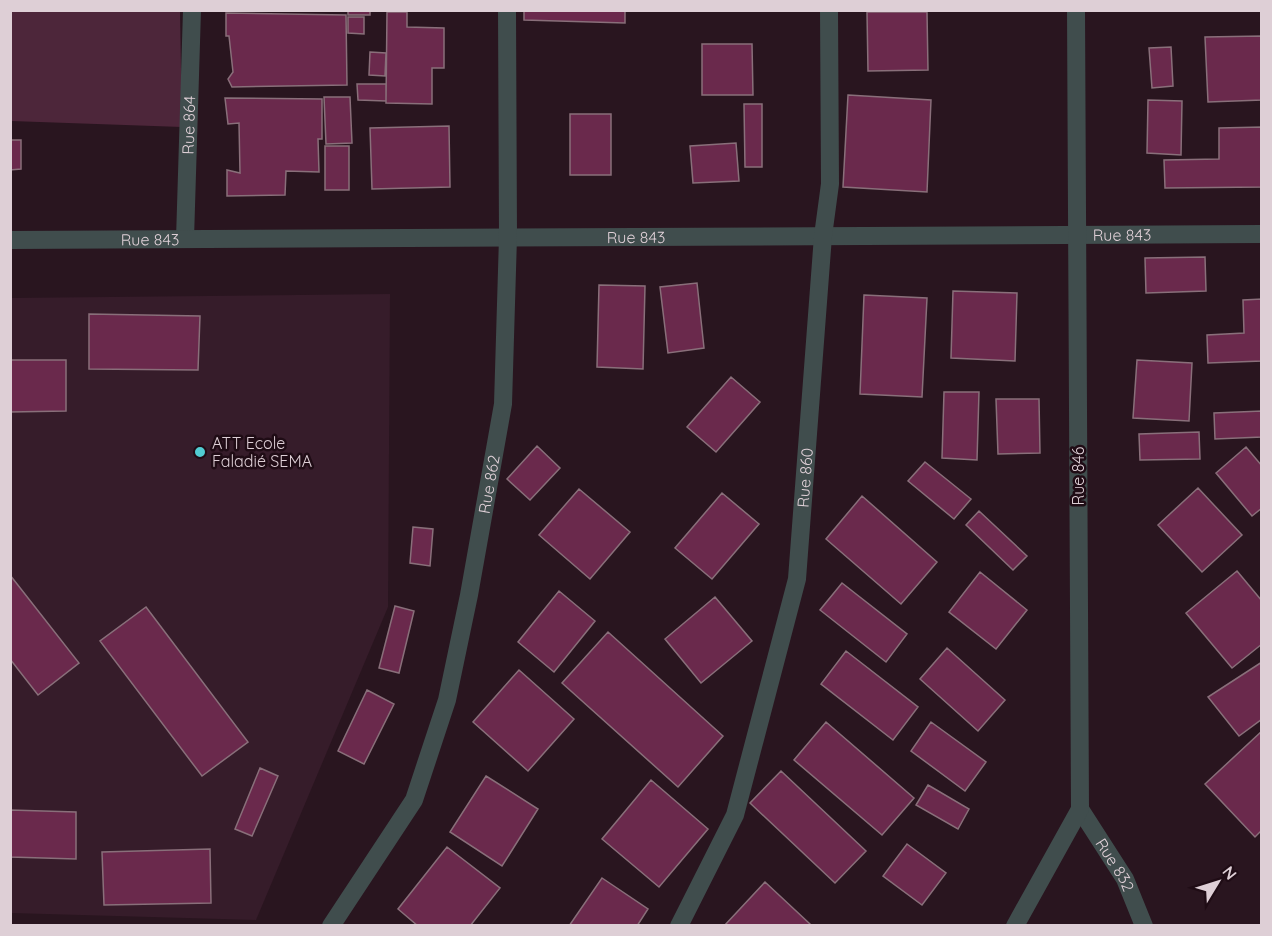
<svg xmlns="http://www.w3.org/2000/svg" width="1272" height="936" font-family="Quicksand,sans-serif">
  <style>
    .built { fill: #361c2a }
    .green { fill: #4d263a }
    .building { fill: #6a294c; stroke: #896f7a; stroke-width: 1.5 }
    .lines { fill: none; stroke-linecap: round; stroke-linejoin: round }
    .minor { stroke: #404d4d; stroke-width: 18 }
    .poi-dot { fill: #51ccd2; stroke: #1f0c15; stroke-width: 2 }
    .labels { text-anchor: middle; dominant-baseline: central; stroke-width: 5; stroke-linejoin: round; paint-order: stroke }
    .street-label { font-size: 16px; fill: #decfd6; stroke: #1f0c15 }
    .poi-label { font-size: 16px; fill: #decfd6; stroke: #1f0c15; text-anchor: start }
  </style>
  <rect width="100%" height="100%" fill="#29151f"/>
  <!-- built -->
  <path class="built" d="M390,294L388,607L256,920L11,913V298Z"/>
  <!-- green -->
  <path class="green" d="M11,11H180L182,127L11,121Z"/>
  <!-- building -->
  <path class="building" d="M348,10H370V15H348Z
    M524,10H625V23L524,20Z
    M698,10H749V11H698Z
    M387,12H407V27L444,28V68H432V104L386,103Z
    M867,12H927L928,70L868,71Z
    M226,13L346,15L347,85L232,87L228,79L233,72L229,36H226Z
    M348,17H364V34L348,33Z
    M1262,36V100L1208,102L1205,37Z
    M702,44H752L753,95H702Z
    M1171,47L1173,86L1152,88L1149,48Z
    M370,52L386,53L385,76L369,75Z
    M357,84H386V101L358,100Z
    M848,95L931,100L927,192L843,187Z
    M324,97H350L352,143L326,144Z
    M225,98L322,99V139H318L319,172L286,171L285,195L227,196V170L240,173L239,123L228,124Z
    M1148,100L1182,101L1181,155L1147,153Z
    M744,104H762V167H745Z
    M570,114H611V175H570Z
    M449,126L450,187L372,189L370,128Z
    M1262,127V187L1165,188L1164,160L1219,159V128Z
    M10,140H21V169L10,170Z
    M736,143L739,181L693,183L690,146Z
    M325,146H349V190H325Z
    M1205,257L1206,291L1146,293L1145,258Z
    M697,283L704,348L668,353L660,287Z
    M599,285L645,286L643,369L597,367Z
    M953,291L1017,293L1015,361L951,358Z
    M864,295L927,298L922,397L860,394Z
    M1262,299V361L1208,363L1207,335L1244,333L1243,300Z
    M89,314L200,316L198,370L89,369Z
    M10,360H66V411L10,412Z
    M1137,360L1192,363L1189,421L1133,418Z
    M731,377L760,402L716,452L687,427Z
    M944,392H979L977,460L942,458Z
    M996,399H1039L1040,453L998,454Z
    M1262,411V437L1215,439L1214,413Z
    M1199,432L1200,459L1140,460L1139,434Z
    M537,446L560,468L530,500L507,479Z
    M1246,447L1262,466V508L1252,516L1216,473Z
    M925,462L971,499L954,519L908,481Z
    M1198,488L1242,535L1202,572L1158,525Z
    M579,489L630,532L590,579L539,535Z
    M722,493L759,524L712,579L675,548Z
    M862,496L937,562L901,604L826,539Z
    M979,511L1027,556L1013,570L966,525Z
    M413,527L433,529L430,566L410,563Z
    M1237,571L1262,601V644L1232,668L1186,613Z
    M980,572L1027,610L996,649L949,612Z
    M10,575L79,663L38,695L10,659Z
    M842,583L907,634L886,662L820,610Z
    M559,591L595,621L554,672L518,642Z
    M715,597L752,641L701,683L665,639Z
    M395,606L414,611L399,673L379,668Z
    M146,607L248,742L202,776L100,641Z
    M608,632L723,736L678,787L562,683Z
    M947,648L1005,700L978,731L920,679Z
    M846,651L918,707L893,740L821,684Z
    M1262,662V719L1239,736L1208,697Z
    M519,670L574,719L528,771L473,722Z
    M367,690L394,704L364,764L338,751Z
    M826,722L914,798L882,835L794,760Z
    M931,722L986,762L965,791L911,751Z
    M1262,731V830L1255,837L1205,784Z
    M260,768L278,776L252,836L235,829Z
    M781,771L866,851L835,883L750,803Z
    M486,776L538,809L502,866L450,832Z
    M651,780L708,829L659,887L602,839Z
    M928,785L969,809L958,829L916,805Z
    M10,810L76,812V859L10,857Z
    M907,844L946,873L922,905L883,876Z
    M447,847L500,888L470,926H418L398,909Z
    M210,849L211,903L104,905L102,852Z
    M602,878L648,909L637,926H569Z
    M765,882L810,924L808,926H724Z"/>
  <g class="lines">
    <!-- minor -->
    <g class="minor">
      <path id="s1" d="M185,239L192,10"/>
      <path id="s2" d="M10,240L1262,234"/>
      <path id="s3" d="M1080,809L1125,879L1144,926"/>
      <path id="s4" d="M331,926L414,800L447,700L469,595L503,404L508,237L507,10"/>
      <path id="s5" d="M679,926L735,815L797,579L823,236L830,184L829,10"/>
      <path d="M1015,926L1080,809L1076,10"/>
    </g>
  </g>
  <!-- markers -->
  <circle class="poi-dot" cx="200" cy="452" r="6"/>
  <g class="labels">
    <!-- street labels -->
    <g class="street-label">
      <text stroke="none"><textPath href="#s1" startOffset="114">Rue 864</textPath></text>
      <text stroke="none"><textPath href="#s2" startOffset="1112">Rue 843</textPath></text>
      <text stroke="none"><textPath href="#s2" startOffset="626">Rue 843</textPath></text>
      <text stroke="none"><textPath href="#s2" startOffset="140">Rue 843</textPath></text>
      <text transform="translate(1078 476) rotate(-90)">Rue 846</text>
      <text stroke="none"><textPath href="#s5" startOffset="470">Rue 860</textPath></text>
      <text stroke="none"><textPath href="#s4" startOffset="476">Rue 862</textPath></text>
      <text stroke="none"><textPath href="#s3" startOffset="66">Rue 832</textPath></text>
    </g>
    <!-- poi labels -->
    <g class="poi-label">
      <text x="212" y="443">ATT Ecole<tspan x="212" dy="18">Faladié SEMA</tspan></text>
    </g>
  </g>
  <!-- border -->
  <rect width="1272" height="936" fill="none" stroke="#decfd6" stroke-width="24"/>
  <!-- north arrow -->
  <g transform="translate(1218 882) rotate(52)" stroke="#1f0c15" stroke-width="4.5" paint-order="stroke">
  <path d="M0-4.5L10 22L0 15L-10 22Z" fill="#decfd6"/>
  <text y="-9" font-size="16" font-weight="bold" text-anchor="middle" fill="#decfd6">N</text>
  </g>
</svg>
